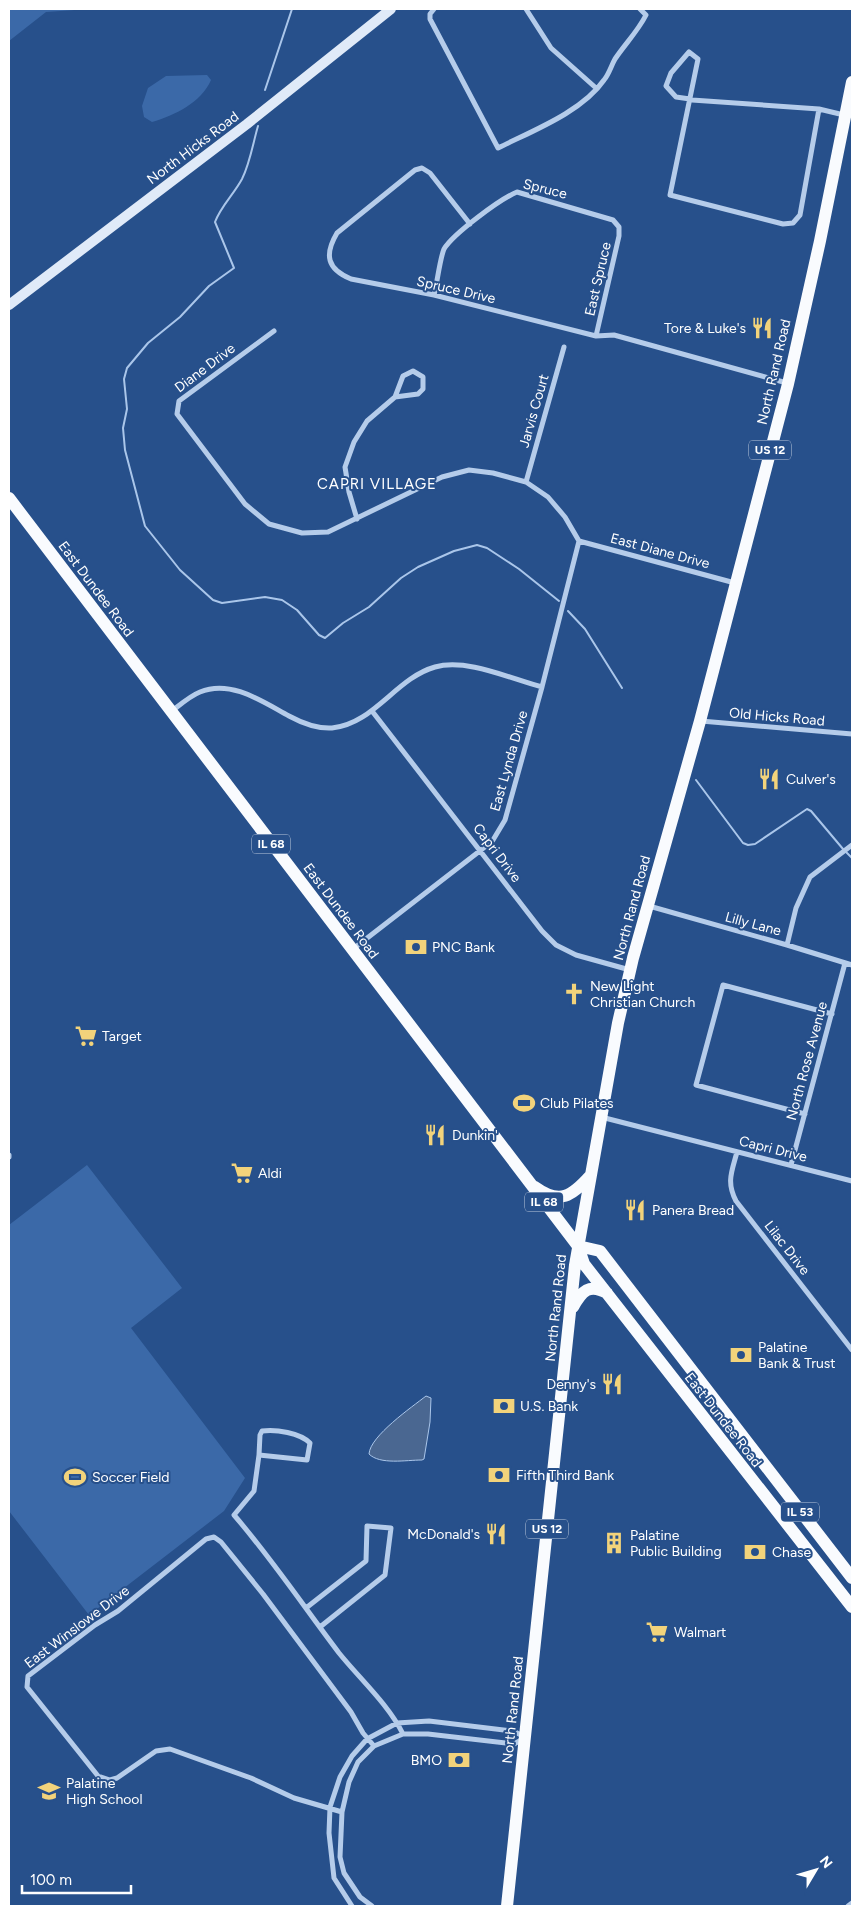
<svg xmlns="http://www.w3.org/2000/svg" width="861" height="1915" font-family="Figtree,sans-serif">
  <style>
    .green { fill: #3b69a8 }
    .water { fill: #4a6791; stroke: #aac6ea }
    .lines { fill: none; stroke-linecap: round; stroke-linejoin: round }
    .stream { stroke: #aac6ea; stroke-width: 2 }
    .street { stroke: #b5ccea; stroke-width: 5 }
    .secondary { stroke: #e0eaf8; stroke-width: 10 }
    .primary { stroke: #f9fbfe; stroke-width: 12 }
    .labels { text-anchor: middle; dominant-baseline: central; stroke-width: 4; stroke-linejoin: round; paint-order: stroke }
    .shield { fill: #27508b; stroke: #becadc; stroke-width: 1 }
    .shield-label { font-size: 12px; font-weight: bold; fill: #fff }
    .street-label { font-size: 14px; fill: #fff; stroke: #27508b }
    .poi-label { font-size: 14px; fill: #fff; stroke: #27508b; text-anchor: start }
    .neighbourhood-label { font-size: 15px; letter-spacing: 1px; fill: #fff; stroke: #27508b }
  </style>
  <rect width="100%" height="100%" fill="#27508b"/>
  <!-- green -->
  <path class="green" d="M9,9H89L46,12L9,41Z
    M207,75L211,80C201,103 175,115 152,122L144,117L142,106L148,88L166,76Z
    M87,1165L182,1288L131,1328L245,1478L224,1511L89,1615L9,1511V1225Z"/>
  <!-- water -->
  <path class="water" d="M426,1396L431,1398L430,1422L424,1459L422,1460C406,1460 380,1465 369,1454C370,1436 412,1407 426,1396Z"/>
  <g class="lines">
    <!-- stream -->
    <path class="stream" d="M265,90L292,9
      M258,126C253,143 250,163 242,179C234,194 221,206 215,222L234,268L209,286L180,317L148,343L127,368L124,379L127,409L123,428L125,450L145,526L180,570L213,600L222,603L265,597L282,600L297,610L319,635L325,638L343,623L369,607L401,578L418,567L454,551L477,545L487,548L519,569L559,601
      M568,611L585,629L622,688
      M696,780L743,843L748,845L755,844L807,809L811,811L843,849
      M846,852L852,858"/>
    <!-- street -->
    <path class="street" d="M434,9L430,14V19L498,148C532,131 582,112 604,80C609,74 611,66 615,59C625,44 638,31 646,15L640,9
      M526,9L551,48L596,88
      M819,109L800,215L793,223L783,224L670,195L698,59L689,52L671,73L666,86L676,97L690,99L692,100L819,109L844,115
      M470,224L430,173L422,168L415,170L337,233C324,255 327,269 351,279L434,295L596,336L614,335L787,383
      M434,295C437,284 440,258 444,249C453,234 500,199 517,192L613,220L619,227V236L596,336
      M274,331L179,401L177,414L245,504L269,524L302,533L328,532L442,477L469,470L493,473L526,482L548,497L565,517L579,541
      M413,371L423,377V389L418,394L395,397L403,376Z
      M526,482L564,347
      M357,519L349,492L345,467L354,442L367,421L395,397
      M579,541L735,583
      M172,711C181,704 190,696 200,692C231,679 263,702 289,716C302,723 316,729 332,728C374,724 396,678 435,667C467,658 511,679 542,687
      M372,711L542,931L556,945L576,955L630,970
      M701,721L852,734
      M649,906L787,945L852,965
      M787,945L796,908L810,877L852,845
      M353,949L481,850L493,840L505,820L542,687L579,541
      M805,1114L696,1085L723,985L832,1014
      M601,1117L852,1181
      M737,1152C732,1171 726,1182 736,1201L852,1350
      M9,1155V1157
      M791,1165L845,963
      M259,1455L260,1435L262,1431C276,1429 300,1433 310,1443L307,1460L259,1455L254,1491L234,1515C272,1559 304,1607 339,1653C360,1679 388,1704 403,1734
      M306,1608L366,1561L367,1526L391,1528L385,1575L320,1627
      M342,1812L294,1798L251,1778L170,1749L156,1751L117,1778L110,1780L98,1776L27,1687L28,1676L95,1625L118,1611L206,1539L214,1537L221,1542L263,1594L351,1712L363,1733L374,1746
      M352,1906L334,1878L329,1833L330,1807L340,1777L352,1756L367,1739L397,1723L429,1721L513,1731L525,1737
      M372,1906L360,1897L344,1873L340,1857L342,1812L349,1782L358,1762L374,1746L403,1734H428L514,1744L523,1739
      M848,1906L852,1903"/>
    <!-- secondary -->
    <path class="secondary" d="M9,305L247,124L391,9"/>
    <!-- primary -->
    <path class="primary" d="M9,498L578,1246L584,1264L852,1607
      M535,1187C560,1205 572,1196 590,1176
      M578,1246L600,1251L852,1578
      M573,1307C582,1291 589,1283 607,1293
      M507,1906L575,1265L618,1023L633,958L700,721L788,384L820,241L852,82"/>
  </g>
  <!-- icons -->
  <defs>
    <g id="restaurant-bare" transform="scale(1.725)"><path d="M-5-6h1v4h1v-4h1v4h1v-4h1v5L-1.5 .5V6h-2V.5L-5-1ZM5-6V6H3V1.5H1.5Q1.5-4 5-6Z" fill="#f2d37b" stroke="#27508b" stroke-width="2.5" paint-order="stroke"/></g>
    <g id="bank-bare" transform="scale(1.725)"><path d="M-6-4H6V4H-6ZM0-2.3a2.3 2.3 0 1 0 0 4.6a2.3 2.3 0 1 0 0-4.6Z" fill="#f2d37b" stroke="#27508b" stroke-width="2.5" paint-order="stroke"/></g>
    <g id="church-bare" transform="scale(1.725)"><path d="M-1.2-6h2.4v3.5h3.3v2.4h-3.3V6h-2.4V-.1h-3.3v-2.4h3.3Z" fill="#f2d37b" stroke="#27508b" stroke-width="2.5" paint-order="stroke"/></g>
    <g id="supermarket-bare" transform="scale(1.725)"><path d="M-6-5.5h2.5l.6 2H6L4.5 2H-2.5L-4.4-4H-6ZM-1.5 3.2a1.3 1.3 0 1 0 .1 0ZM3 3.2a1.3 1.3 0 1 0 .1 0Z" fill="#f2d37b" stroke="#27508b" stroke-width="2.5" paint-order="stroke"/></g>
    <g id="stadium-bare" transform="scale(1.725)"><path d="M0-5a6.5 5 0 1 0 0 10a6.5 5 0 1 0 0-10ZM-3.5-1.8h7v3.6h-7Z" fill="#f2d37b" stroke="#27508b" stroke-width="2.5" paint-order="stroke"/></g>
    <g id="building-bare" transform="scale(1.725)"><path d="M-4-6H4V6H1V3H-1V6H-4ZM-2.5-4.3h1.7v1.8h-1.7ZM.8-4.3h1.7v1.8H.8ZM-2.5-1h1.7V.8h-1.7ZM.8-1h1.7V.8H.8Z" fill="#f2d37b" stroke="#27508b" stroke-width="2.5" paint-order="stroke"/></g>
    <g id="school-bare" transform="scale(1.725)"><path d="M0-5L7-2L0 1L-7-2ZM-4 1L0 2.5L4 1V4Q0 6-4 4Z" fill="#f2d37b" stroke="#27508b" stroke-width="2.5" paint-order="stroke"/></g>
  </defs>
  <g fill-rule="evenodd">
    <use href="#restaurant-bare" x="762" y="328"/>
    <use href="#restaurant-bare" x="769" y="779"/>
    <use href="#bank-bare" x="416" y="947"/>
    <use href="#church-bare" x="574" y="994"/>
    <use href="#supermarket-bare" x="86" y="1036"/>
    <use href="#stadium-bare" x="524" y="1103"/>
    <use href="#restaurant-bare" x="435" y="1135"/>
    <use href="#supermarket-bare" x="242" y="1173"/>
    <use href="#restaurant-bare" x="635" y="1210"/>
    <use href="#bank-bare" x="741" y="1355"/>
    <use href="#restaurant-bare" x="612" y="1384"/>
    <use href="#bank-bare" x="504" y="1406"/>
    <use href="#bank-bare" x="499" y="1475"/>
    <use href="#stadium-bare" x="75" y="1477"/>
    <use href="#restaurant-bare" x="496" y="1534"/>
    <use href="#building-bare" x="614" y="1543"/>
    <use href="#bank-bare" x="755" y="1552"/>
    <use href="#supermarket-bare" x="657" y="1632"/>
    <use href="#bank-bare" x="459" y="1760"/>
    <use href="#school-bare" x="49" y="1791"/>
  </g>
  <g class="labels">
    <!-- shield labels -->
    <g class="shield">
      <rect x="749" y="440.5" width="42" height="19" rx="4"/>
      <rect x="252" y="834.5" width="38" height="19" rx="4"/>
      <rect x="525" y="1192.5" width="38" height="19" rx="4"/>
      <rect x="781" y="1502.5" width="38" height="19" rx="4"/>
      <rect x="526" y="1519.5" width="42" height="19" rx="4"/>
    </g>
    <g class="shield-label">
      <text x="770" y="450">US 12</text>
      <text x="271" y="844">IL 68</text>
      <text x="544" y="1202">IL 68</text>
      <text x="800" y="1512">IL 53</text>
      <text x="547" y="1529">US 12</text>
    </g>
    <!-- street labels -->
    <g class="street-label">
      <text transform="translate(193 148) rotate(-37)">North Hicks Road</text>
      <text transform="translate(545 189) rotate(14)">Spruce</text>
      <text transform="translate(598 279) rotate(-77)">East Spruce</text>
      <text transform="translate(456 290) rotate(13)">Spruce Drive</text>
      <text transform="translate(205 368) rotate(-37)">Diane Drive</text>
      <text transform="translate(774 372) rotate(-77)">North Rand Road</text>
      <text transform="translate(534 411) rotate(-74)">Jarvis Court</text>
      <text transform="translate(660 551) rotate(15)">East Diane Drive</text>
      <text transform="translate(96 589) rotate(53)">East Dundee Road</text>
      <text transform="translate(777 717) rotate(5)">Old Hicks Road</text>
      <text transform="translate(509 761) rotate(-74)">East Lynda Drive</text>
      <text transform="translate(497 853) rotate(53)">Capri Drive</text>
      <text transform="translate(632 908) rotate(-75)">North Rand Road</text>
      <text transform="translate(341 911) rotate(53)">East Dundee Road</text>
      <text transform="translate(753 924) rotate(15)">Lilly Lane</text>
      <text transform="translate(807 1061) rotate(-75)">North Rose Avenue</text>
      <text transform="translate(773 1149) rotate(14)">Capri Drive</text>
      <text transform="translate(787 1248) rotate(52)">Lilac Drive</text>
      <text transform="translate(556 1308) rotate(-84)">North Rand Road</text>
      <text transform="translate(723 1420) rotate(52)">East Dundee Road</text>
      <text transform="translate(77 1627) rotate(-37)">East Winslowe Drive</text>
      <text transform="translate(513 1710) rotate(-84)">North Rand Road</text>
    </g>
    <!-- poi labels -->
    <g class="poi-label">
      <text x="746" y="328" text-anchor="end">Tore &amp; Luke's</text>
      <text x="786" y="779">Culver's</text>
      <text x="432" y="947">PNC Bank</text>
      <text x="590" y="986">New Light<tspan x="590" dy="16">Christian Church</tspan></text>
      <text x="102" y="1036">Target</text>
      <text x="540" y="1103">Club Pilates</text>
      <text x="452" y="1135">Dunkin'</text>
      <text x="258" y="1173">Aldi</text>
      <text x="652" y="1210">Panera Bread</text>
      <text x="758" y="1347">Palatine<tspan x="758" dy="16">Bank &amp; Trust</tspan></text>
      <text x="596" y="1384" text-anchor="end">Denny's</text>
      <text x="520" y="1406">U.S. Bank</text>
      <text x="516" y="1475">Fifth Third Bank</text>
      <text x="92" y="1477">Soccer Field</text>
      <text x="480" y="1534" text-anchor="end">McDonald's</text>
      <text x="630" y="1535">Palatine<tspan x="630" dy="16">Public Building</tspan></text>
      <text x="772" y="1552">Chase</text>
      <text x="674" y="1632">Walmart</text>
      <text x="442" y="1760" text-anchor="end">BMO</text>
      <text x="66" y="1783">Palatine<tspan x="66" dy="16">High School</tspan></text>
    </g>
    <!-- neighbourhood labels -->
    <g class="neighbourhood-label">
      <text x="377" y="484">CAPRI VILLAGE</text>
    </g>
  </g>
  <!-- border -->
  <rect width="861" height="1915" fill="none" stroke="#ffffff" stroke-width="20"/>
  <!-- north arrow -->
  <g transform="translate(816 1870) rotate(52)" stroke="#27508b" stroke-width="4" paint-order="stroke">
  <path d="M0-4L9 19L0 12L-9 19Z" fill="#ffffff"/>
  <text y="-8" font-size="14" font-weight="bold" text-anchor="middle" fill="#ffffff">N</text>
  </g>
  <!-- scale -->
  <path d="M22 1885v8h109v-8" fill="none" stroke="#ffffff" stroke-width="2.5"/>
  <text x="30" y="1885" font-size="15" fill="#ffffff" stroke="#27508b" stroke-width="4" paint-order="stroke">100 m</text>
</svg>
